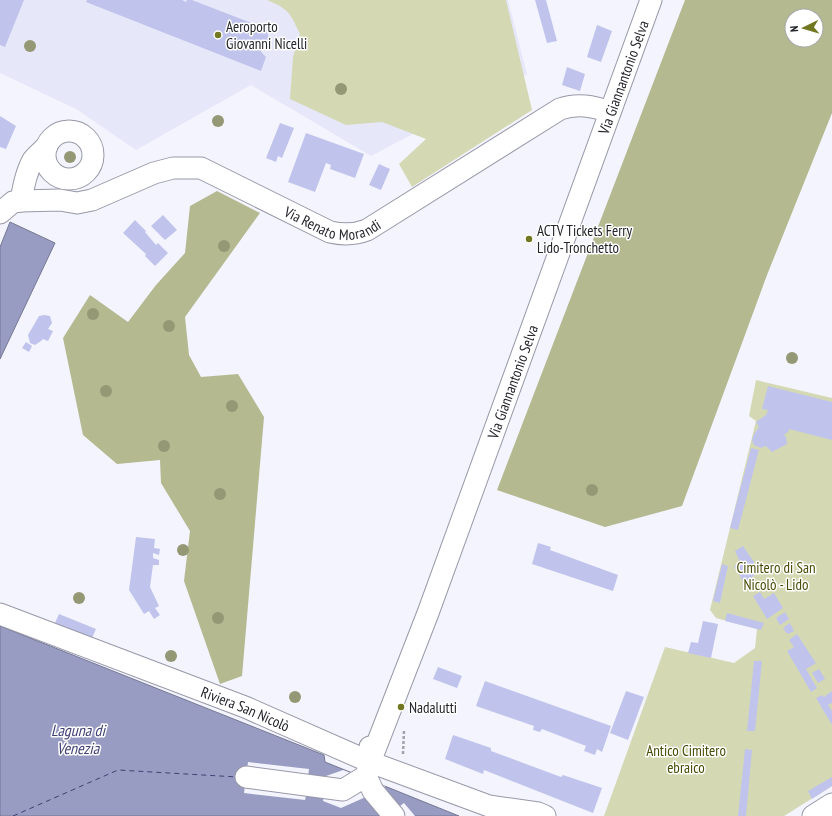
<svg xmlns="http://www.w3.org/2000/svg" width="832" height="816" font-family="'PT Sans Narrow',sans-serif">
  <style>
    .built { fill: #e6e8fa }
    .green { fill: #d4d9b4 }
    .forest { fill: #b4b990; fill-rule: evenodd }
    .water { fill: #989bc2; stroke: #757894 }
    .pier { fill: #f3f4fe }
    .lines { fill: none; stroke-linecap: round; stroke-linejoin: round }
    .ferry { stroke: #404175; stroke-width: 1; stroke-dasharray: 5 4; stroke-linecap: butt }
    .building { fill: #c0c4ec }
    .minor-casing { stroke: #9899a8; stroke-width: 23 }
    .path { stroke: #a1a2aa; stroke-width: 2.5; stroke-dasharray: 3 2; stroke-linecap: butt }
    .minor { stroke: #fff; stroke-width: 21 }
    .tree { fill: #959875 }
    .poi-dot { fill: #727821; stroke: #fff; stroke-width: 1.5 }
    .labels { text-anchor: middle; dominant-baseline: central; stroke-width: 3; stroke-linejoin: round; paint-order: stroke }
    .poi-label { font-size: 15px; fill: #24252a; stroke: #fff; text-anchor: start }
    .street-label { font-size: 15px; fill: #24252a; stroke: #fff }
    .park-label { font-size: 15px; fill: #484c05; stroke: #fff }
    .water-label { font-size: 16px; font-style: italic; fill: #404175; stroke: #fff }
  </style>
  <rect width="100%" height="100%" fill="#f3f4fe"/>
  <!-- built -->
  <path class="built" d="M0,0H508L527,74L371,156L251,85L136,150L76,109L0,73Z"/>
  <!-- green -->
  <path class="green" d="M267,0H506L532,110L412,187L399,164L426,139L382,122L346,125L290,99L293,57L300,34C290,13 289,9 267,0Z
    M756,380L832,398V786L784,816H604L665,647L734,663L755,648L757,629L716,618L710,610L756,421L749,416Z"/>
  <!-- forest -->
  <path class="forest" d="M685,0H832V113L767,275L682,506L605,527L497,490ZM792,16H816V40H792Z
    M217,191L260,213L185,317L189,355L201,377L238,374L264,417L242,676L220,684L184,581L190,531L161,483L160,460L117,464L83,435L63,338L90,295L128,322L156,285L185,253L190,206Z"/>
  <!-- water -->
  <path class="water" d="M10,222L55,243L0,359V247Z
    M0,626L324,755L325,762L459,816H0Z"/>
  <!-- pier -->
  <path class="pier" d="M248,762L309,769L308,778L326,780V776L343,770L385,786L383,792L397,808L404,803L415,816H386L368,796L341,808L323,801L324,795L307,792L305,800L244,793Z"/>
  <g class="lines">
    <!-- ferry -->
    <path class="ferry" d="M13,816L118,770L237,777"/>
  </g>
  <!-- building -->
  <path class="building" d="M0,0H24L5,47L0,45Z
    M87,0H182L186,2L187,0H192L262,27L267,32L270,42H266L261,52L266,57L261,71L86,2Z
    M535,0H546L557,41L547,43Z
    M597,25L612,31L601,62L587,57Z
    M567,67L585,74L580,91L562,85Z
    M0,116L16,126L6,149L0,147Z
    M280,123L294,128L282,158L278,156L276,162L266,158Z
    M306,133L364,154L355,178L330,169L331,165L326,163L315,192L288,182Z
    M379,164L390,169L381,190L369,185Z
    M163,215L177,230L165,240L151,226Z
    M135,220L146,231L145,232L156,245L158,243L168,253L155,266L145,256L146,254L123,233Z
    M44,315L50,316L52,323L48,329L53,331L48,341L43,339L41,341L35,345L30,343L28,335L39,316Z
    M26,342L32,346L29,352L22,348Z
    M768,386L832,402V440L789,429V431L784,435L786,437L787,444L772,452L766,446L761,448L754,445L752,440L754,434L759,427L756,422L766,415L768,410L762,409Z
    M751,448L759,450L738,530L730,528Z
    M136,537L155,539L154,548L160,549L159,555L153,553V558L159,560V565H153L150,587L159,606L155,608L160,615L154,619L149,611L144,614L129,590Z
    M538,543L551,547L550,550L618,575L613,591L532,564Z
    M743,546L754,562V567L758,572L752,577L754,584L747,588L734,566L740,562L735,551Z
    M722,564L728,566L720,603L713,601Z
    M760,592L764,599L774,593L783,608L767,619L753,596Z
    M785,612L789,619L780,625L776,618Z
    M727,613L764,623L761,630L725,621Z
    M59,614L96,629L92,638L55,623Z
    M703,621L718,624L711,658L688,653L691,642L698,643Z
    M790,623L794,631L788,634L783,629L785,628L784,627Z
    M797,634L816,663L806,669L817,688L811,692L787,651L794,647L789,640Z
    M754,661H762L755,731H747Z
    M438,667L462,676L457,688L433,679Z
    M819,669L825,679L818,683L812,673Z
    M485,681L611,726L602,752L597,749L595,755L584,751L586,746L542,729L540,732L533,730L534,726L476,706Z
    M626,691L644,697L628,740L610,733Z
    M832,691V703L828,705L832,711V725L816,698L822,695L824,697Z
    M453,735L491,748V751L561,777L563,775L602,788L593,813L484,770L483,774L445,759Z
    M745,749L752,750L746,816H738Z
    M832,777V786L812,799L808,791Z"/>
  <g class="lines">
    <!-- minor casing -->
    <g class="minor-casing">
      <g id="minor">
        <circle cx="69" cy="155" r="24"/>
        <path d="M21,201C23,188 26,172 33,160C37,155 42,151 47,146"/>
        <path id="s1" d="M0,213L13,202L21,201L60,200L77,203L92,200L154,173L173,168H201L330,232C343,235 354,235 367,230L560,109C577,103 593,106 610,112"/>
        <path id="s2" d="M0,614L245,707L370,762L489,806L538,813L545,816"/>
        <path d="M370,747V762L366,776L373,791L394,816"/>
        <path id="s3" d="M370,762L428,613L651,0"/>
        <path d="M246,777L343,790L366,776"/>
        <path d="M813,816L832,804"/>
      </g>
    </g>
    <!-- path -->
    <path class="path" d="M403,754L404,731"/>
    <!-- minor -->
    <use href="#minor" class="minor"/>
  </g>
  <!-- trees -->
  <g class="tree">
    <circle cx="30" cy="46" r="6"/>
    <circle cx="341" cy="89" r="6"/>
    <circle cx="218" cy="121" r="6"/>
    <circle cx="70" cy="157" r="6"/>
    <circle cx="224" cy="246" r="6"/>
    <circle cx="93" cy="314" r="6"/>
    <circle cx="169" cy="326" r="6"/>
    <circle cx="792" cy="358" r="6"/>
    <circle cx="106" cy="391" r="6"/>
    <circle cx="232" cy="406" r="6"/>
    <circle cx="164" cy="446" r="6"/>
    <circle cx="592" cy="490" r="6"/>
    <circle cx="220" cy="494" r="6"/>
    <circle cx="183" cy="550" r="6"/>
    <circle cx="79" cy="598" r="6"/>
    <circle cx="218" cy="618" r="6"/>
    <circle cx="171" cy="656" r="6"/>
    <circle cx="295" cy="697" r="6"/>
  </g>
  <!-- markers -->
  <g class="poi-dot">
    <circle cx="218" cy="35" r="4"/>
    <circle cx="529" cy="239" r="4"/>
    <circle cx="401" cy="707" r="4"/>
  </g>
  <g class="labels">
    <!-- poi labels -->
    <g class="poi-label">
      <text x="226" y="26">Aeroporto<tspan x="226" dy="17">Giovanni Nicelli</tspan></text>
      <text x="537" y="230">ACTV Tickets Ferry<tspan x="537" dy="17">Lido-Tronchetto</tspan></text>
      <text x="409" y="707">Nadalutti</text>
    </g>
    <!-- street labels -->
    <g class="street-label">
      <text stroke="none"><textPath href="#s3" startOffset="730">Via Giannantonio Selva</textPath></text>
      <text stroke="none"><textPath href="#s1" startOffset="357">Via Renato Morandi</textPath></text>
      <text stroke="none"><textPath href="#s3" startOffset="406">Via Giannantonio Selva</textPath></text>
      <text stroke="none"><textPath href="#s2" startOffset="263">Riviera San Nicolò</textPath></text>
    </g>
    <!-- park labels -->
    <g class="park-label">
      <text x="776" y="567">Cimitero di San<tspan x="776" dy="17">Nicolò - Lido</tspan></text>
      <text x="686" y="750">Antico Cimitero<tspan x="686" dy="17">ebraico</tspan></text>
    </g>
    <!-- water labels -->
    <g class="water-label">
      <text x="78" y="730">Laguna di<tspan x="78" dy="18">Venezia</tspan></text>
    </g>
  </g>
  <!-- north arrow -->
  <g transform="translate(804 28) rotate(265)"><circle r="19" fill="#ffffff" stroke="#a7a8aa"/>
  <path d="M0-3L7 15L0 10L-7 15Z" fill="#727821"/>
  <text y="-6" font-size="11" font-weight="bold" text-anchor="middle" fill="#24252a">N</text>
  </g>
</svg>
